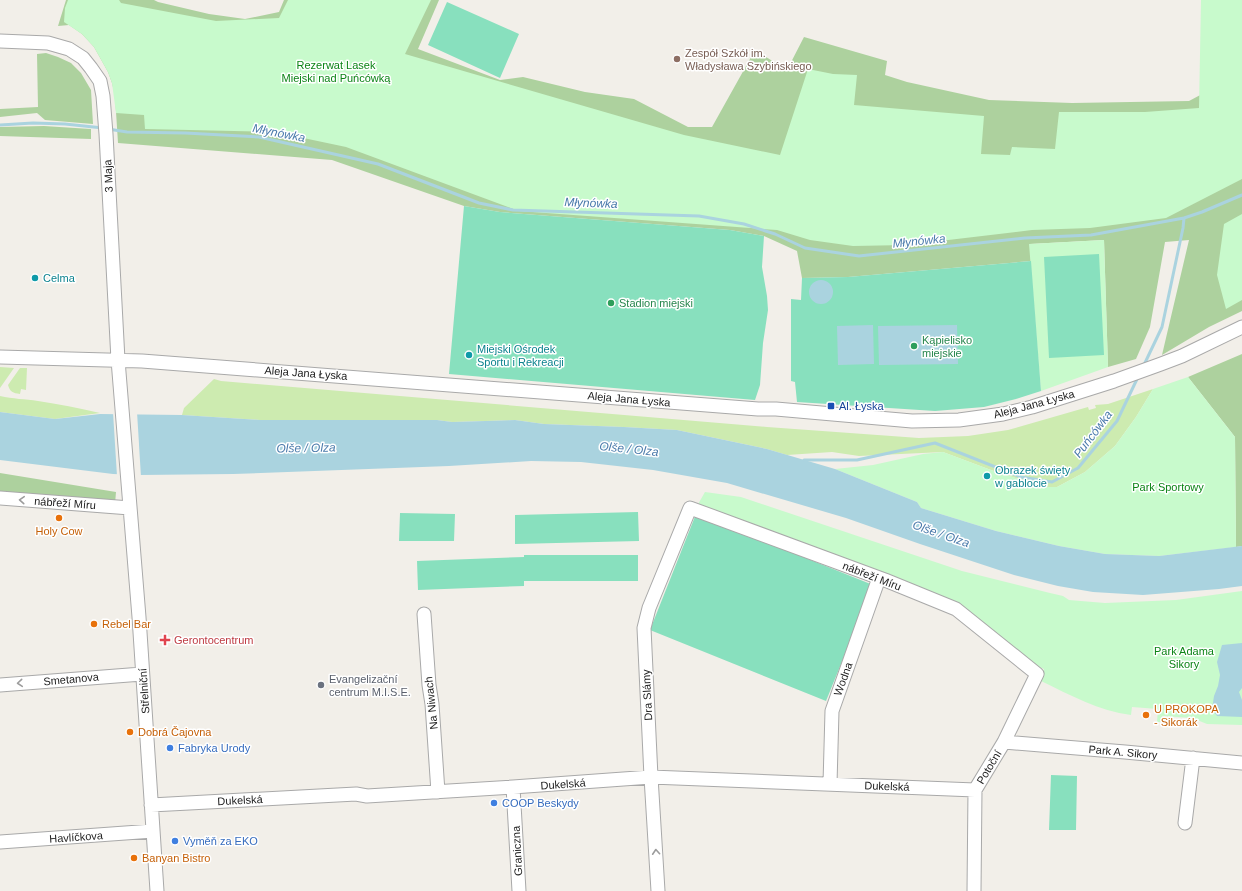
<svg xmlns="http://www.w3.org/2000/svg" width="1242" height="891" font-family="Arial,sans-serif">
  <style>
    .grass { fill: #cdebb0 }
    .forest { fill: #add19e }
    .park { fill: #c8facc }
    .pitch { fill: #88e0be }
    .water { fill: #aad3df }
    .pier { fill: #f2efe9 }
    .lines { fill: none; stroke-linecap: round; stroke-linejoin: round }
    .stream { stroke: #aad3df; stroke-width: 3 }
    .minor-casing { stroke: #a9a9a9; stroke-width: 15 }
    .minor { stroke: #fff; stroke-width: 13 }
    .oneway { stroke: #9c9c9c }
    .education-dot { fill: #8d6e63; stroke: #fff; stroke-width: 1.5 }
    .culture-dot { fill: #0f9aa8; stroke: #fff; stroke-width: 1.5 }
    .leisure-dot { fill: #2e9e5b; stroke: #fff; stroke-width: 1.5 }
    .transit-dot { fill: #1a4fb4; stroke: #fff; stroke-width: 1.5 }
    .food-dot { fill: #e8710a; stroke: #fff; stroke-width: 1.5 }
    .health-dot { fill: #e0444e; stroke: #fff; stroke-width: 1.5 }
    .worship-dot { fill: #6b7280; stroke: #fff; stroke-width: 1.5 }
    .shop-dot { fill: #3f7fe0; stroke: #fff; stroke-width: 1.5 }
    .labels { text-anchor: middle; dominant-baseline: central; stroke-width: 3; stroke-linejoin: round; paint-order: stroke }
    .education-label { font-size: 11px; fill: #785e54; stroke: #fff; text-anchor: start }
    .park-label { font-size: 11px; fill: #0c8416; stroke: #fff }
    .street-label { font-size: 11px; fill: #222; stroke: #fff }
    .culture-label { font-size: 11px; fill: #0d838f; stroke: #fff; text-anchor: start }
    .leisure-label { font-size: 11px; fill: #27864d; stroke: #fff; text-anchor: start }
    .transit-label { font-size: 11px; fill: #164399; stroke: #fff; text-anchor: start }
    .food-label { font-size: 11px; fill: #c56008; stroke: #fff; text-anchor: start }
    .health-label { font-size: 11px; fill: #be3a42; stroke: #fff; text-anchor: start }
    .worship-label { font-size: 11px; fill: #5b616d; stroke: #fff; text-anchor: start }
    .shop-label { font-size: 11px; fill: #366cbe; stroke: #fff; text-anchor: start }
    .water-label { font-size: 12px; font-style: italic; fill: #4a7aab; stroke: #fff }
  </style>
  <rect width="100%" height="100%" fill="#f2efe9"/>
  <!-- grass -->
  <path class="grass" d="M0,367L14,368L0,388Z
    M20,368H27L26,390L21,389L20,394C13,393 10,392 8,385Z
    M214,379L221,381L767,427L919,438L968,436L1008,430L1088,407L1089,410L1096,408L1095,405L1108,404L1153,389L1136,417L1115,446L1085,472L1057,487H1044L991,470L943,452L859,456L832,452L787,455L767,449L677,430L624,427L544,424L515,420L452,422L437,420H260L182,415L184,408Z
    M0,396C13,399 25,399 38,401C58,404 79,408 100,413L55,419L0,412Z"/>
  <!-- forest -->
  <path class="forest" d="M66,0H154L158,2L209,14L245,19L279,12L284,0H439L418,49L500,80L523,77L585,92L634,99L688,127H712L755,50L787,70L804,37L887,61L885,75L907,82L989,100L1072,103L1189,101L1204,93L1242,0V311L1209,327L1162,355L1189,240L1165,242L1150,327L1136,359L1108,367L1104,240L1030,244L1031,261L848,277L802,278L797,251L764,236L730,230L500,212L464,206L332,160L118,143L115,96L112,83L108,72L94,47L82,34L69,25L58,26Z
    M46,53L58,57L71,63L81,73L91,90L93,124L45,120L37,113L0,117V109L38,107L37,54Z
    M44,126L91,129V139L0,136V127Z
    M1242,354V546L1236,547L1235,437L1188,377Z
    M0,473L116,492L115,504L0,495Z"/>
  <!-- park -->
  <path class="park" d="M68,0H119L121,3L216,21L279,18L288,0H431L405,54L684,135L780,155L808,69L833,74L857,75L854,105L984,116L981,154L1010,155L1012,147L1055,149L1059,112H1145L1199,108L1201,0H1242V179L1166,218L1090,228L1032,230L906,245L853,246L810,240L777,230L519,211L346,147L275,132L145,129L144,115L116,113L112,83L108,72L94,47L82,34L64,22L65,8Z
    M1242,214V300L1226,309L1217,275L1224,224Z
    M1104,240L1108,367L1041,391L1029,244Z
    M1188,377L1235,437L1236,547L1159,556L1105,554L1059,546L996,531L921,508L917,502L835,469L873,465L923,454L943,452L991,470L1044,487H1057L1085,472L1115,446L1136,417L1153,389Z
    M705,492L741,497L962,571L1050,593L1063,596L1069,600L1105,603L1176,600L1242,591V725L1207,724L1192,718L1162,716L1161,722H1157L1158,709L1132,707L1131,715C1099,711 1070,695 1041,681L1044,669L1028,662L959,605L697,506Z"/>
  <!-- pitch -->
  <path class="pitch" d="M447,2L519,34L500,78L428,45Z
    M464,206L500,212L730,230L764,236L762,267L767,296L768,310L763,343L760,385L755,400L449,374Z
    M1099,254L1104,355L1049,358L1044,257Z
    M1031,261L1041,391L1016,399L984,407L935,411L797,402L795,382L791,381V299L801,300L802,278L848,277Z
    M638,512L639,541L515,544V515Z
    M400,513L455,514L454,541H399Z
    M696,514L873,585L826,701L650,630Z
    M524,555H638V581H524V586L418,590L417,561L524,557V560Z
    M1051,775L1077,776L1076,830H1049Z"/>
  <!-- water -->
  <path class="water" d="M809 292a12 12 0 1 1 24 0a12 12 0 1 1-24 0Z
    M873,325L874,364L838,365L837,326Z
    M957,325L958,364L879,365L878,326Z
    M0,412L55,419L100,414L182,415L260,420H437L452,422L515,420L544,424L624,427L677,430L767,449L835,469L917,502L921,508L996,531L1059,546L1105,554L1159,556L1242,546V586L1219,589L1143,595L1093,592L1058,586L1014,575L920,544L846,518L727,483L653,470L581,462L531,461L449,466L233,474L140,475L113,474L0,460Z
    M1242,643V688L1239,692L1242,700V717L1217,716L1212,709L1214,696L1218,686L1220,675L1217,662L1222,645Z"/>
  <!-- pier -->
  <path class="pier" d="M113,412H137L141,477L117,476Z"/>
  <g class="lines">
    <!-- stream -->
    <path class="stream" d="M0,125L33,123L65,124L103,128
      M108,129L127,132L185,133L259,137L378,164L479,203L513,210L699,216L744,224L775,234L805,248L859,256L1025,238L1091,235L1184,218
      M1143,367L1162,327L1183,228L1184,218L1202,212L1242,195
      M804,460H857L935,443L1021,477L1052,482L1078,468L1117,421L1138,377"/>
    <!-- minor casing -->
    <g class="minor-casing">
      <path id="minor" d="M0,41L48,43L69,49L83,58L91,68L100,81L103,96L106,134L118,360L139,617L157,891
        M0,357L142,361L758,409H776L912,421L959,420L1003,414L1032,407L1114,381L1161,364L1182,356L1242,327
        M0,498L130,508
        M424,614L429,685L432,704L438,792
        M0,685L142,674
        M1004,742L1125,752L1242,763
        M830,784L832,711L879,578
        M513,787L519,891
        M151,805L356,794L367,796L513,787L651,777L975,790
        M1185,823L1193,758
        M0,842L153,831
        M658,891L651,777L644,628L649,608L690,508L885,580L956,609L1037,674L1004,742L975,790L974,891"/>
    </g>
    <!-- minor -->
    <use href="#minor" class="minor"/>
  </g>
  <!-- one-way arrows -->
  <defs><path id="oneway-chevron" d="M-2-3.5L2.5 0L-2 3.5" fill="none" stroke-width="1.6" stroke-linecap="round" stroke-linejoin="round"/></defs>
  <g class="oneway">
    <use href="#oneway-chevron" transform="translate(22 500) rotate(-176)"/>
    <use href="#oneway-chevron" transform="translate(20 683) rotate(175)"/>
    <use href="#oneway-chevron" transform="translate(656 852) rotate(-94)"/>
  </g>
  <!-- markers -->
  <circle class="education-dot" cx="677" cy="59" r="4"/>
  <g class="culture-dot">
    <circle cx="35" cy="278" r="4"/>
    <circle cx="469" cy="355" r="4"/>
    <circle cx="987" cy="476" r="4"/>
  </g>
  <g class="leisure-dot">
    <circle cx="611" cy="303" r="4"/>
    <circle cx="914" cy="346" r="4"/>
  </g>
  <rect class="transit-dot" x="827" y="402" width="8" height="8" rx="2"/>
  <g class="food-dot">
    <circle cx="59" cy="518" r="4"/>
    <circle cx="94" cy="624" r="4"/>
    <circle cx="1146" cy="715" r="4"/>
    <circle cx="130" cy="732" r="4"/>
    <circle cx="134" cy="858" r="4"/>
  </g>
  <path class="health-dot" d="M163 634h4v4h4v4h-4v4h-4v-4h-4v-4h4z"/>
  <circle class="worship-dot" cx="321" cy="685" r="4"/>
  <g class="shop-dot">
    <circle cx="170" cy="748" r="4"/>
    <circle cx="494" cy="803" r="4"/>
    <circle cx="175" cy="841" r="4"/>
  </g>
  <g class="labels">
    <!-- education labels -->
    <g class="education-label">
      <text x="685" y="53">Zespół Szkół im.<tspan x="685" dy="13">Władysława Szybińskiego</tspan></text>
    </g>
    <!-- park labels -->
    <g class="park-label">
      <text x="336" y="65">Rezerwat Lasek<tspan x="336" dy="13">Miejski nad Puńcówką</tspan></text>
      <text x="1168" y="487">Park Sportowy</text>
      <text x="1184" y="651">Park Adama<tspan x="1184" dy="13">Sikory</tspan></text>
    </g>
    <!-- street labels -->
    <g class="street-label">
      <text transform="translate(108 176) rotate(-93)">3 Maja</text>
      <text transform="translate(306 373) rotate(4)">Aleja Jana Łyska</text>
      <text transform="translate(629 399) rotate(5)">Aleja Jana Łyska</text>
      <text transform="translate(1034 404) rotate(-15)">Aleja Jana Łyska</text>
      <text transform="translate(65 503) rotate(4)">nábřeží Míru</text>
      <text transform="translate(872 576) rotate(21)">nábřeží Míru</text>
      <text transform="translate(71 679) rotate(-5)">Smetanova</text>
      <text transform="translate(843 679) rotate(-70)">Wodna</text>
      <text transform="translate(144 691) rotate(-94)">Střelniční</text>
      <text transform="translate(647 695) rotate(-93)">Dra Slámy</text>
      <text transform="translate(431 703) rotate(-96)">Na Niwach</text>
      <text transform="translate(1123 752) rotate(5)">Park A. Sikory</text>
      <text transform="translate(989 767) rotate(-59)">Potoční</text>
      <text transform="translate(563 784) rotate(-4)">Dukelská</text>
      <text transform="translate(887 786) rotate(2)">Dukelská</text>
      <text transform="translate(240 800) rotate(-3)">Dukelská</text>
      <text transform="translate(76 837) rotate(-4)">Havlíčkova</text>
      <text transform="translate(517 851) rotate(-93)">Graniczna</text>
    </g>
    <!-- culture labels -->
    <g class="culture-label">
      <text x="43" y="278">Celma</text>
      <text x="477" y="349">Miejski Ośrodek<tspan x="477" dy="13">Sportu i Rekreacji</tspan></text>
      <text x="995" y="470">Obrazek święty<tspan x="995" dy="13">w gablocie</tspan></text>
    </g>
    <!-- leisure labels -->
    <g class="leisure-label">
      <text x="619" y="303">Stadion miejski</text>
      <text x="922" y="340">Kąpielisko<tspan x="922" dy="13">miejskie</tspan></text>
    </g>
    <!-- transit labels -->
    <g class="transit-label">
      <text x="839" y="406">Al. Łyska</text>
    </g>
    <!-- food labels -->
    <g class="food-label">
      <text x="59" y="531" text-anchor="middle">Holy Cow</text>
      <text x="102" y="624">Rebel Bar</text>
      <text x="1154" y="709">U PROKOPA<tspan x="1154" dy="13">- Sikorák</tspan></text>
      <text x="138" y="732">Dobrá Čajovna</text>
      <text x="142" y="858">Banyan Bistro</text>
    </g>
    <!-- health labels -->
    <g class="health-label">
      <text x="174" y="640">Gerontocentrum</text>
    </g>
    <!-- worship labels -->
    <g class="worship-label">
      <text x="329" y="679">Evangelizační<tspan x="329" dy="13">centrum M.I.S.E.</tspan></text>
    </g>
    <!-- shop labels -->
    <g class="shop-label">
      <text x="178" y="748">Fabryka Urody</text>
      <text x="502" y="803">COOP Beskydy</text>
      <text x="183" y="841">Vyměň za EKO</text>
    </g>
    <!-- water labels -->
    <g class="water-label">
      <text transform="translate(279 133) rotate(11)">Młynówka</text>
      <text transform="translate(591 203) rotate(2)">Młynówka</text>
      <text transform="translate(919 241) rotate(-6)">Młynówka</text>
      <text transform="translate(1093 434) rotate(-53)">Puńcówka</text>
      <text transform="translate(306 448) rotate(-1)">Olše / Olza</text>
      <text transform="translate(629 449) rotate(6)">Olše / Olza</text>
      <text transform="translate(941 534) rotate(19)">Olše / Olza</text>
    </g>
  </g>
</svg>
